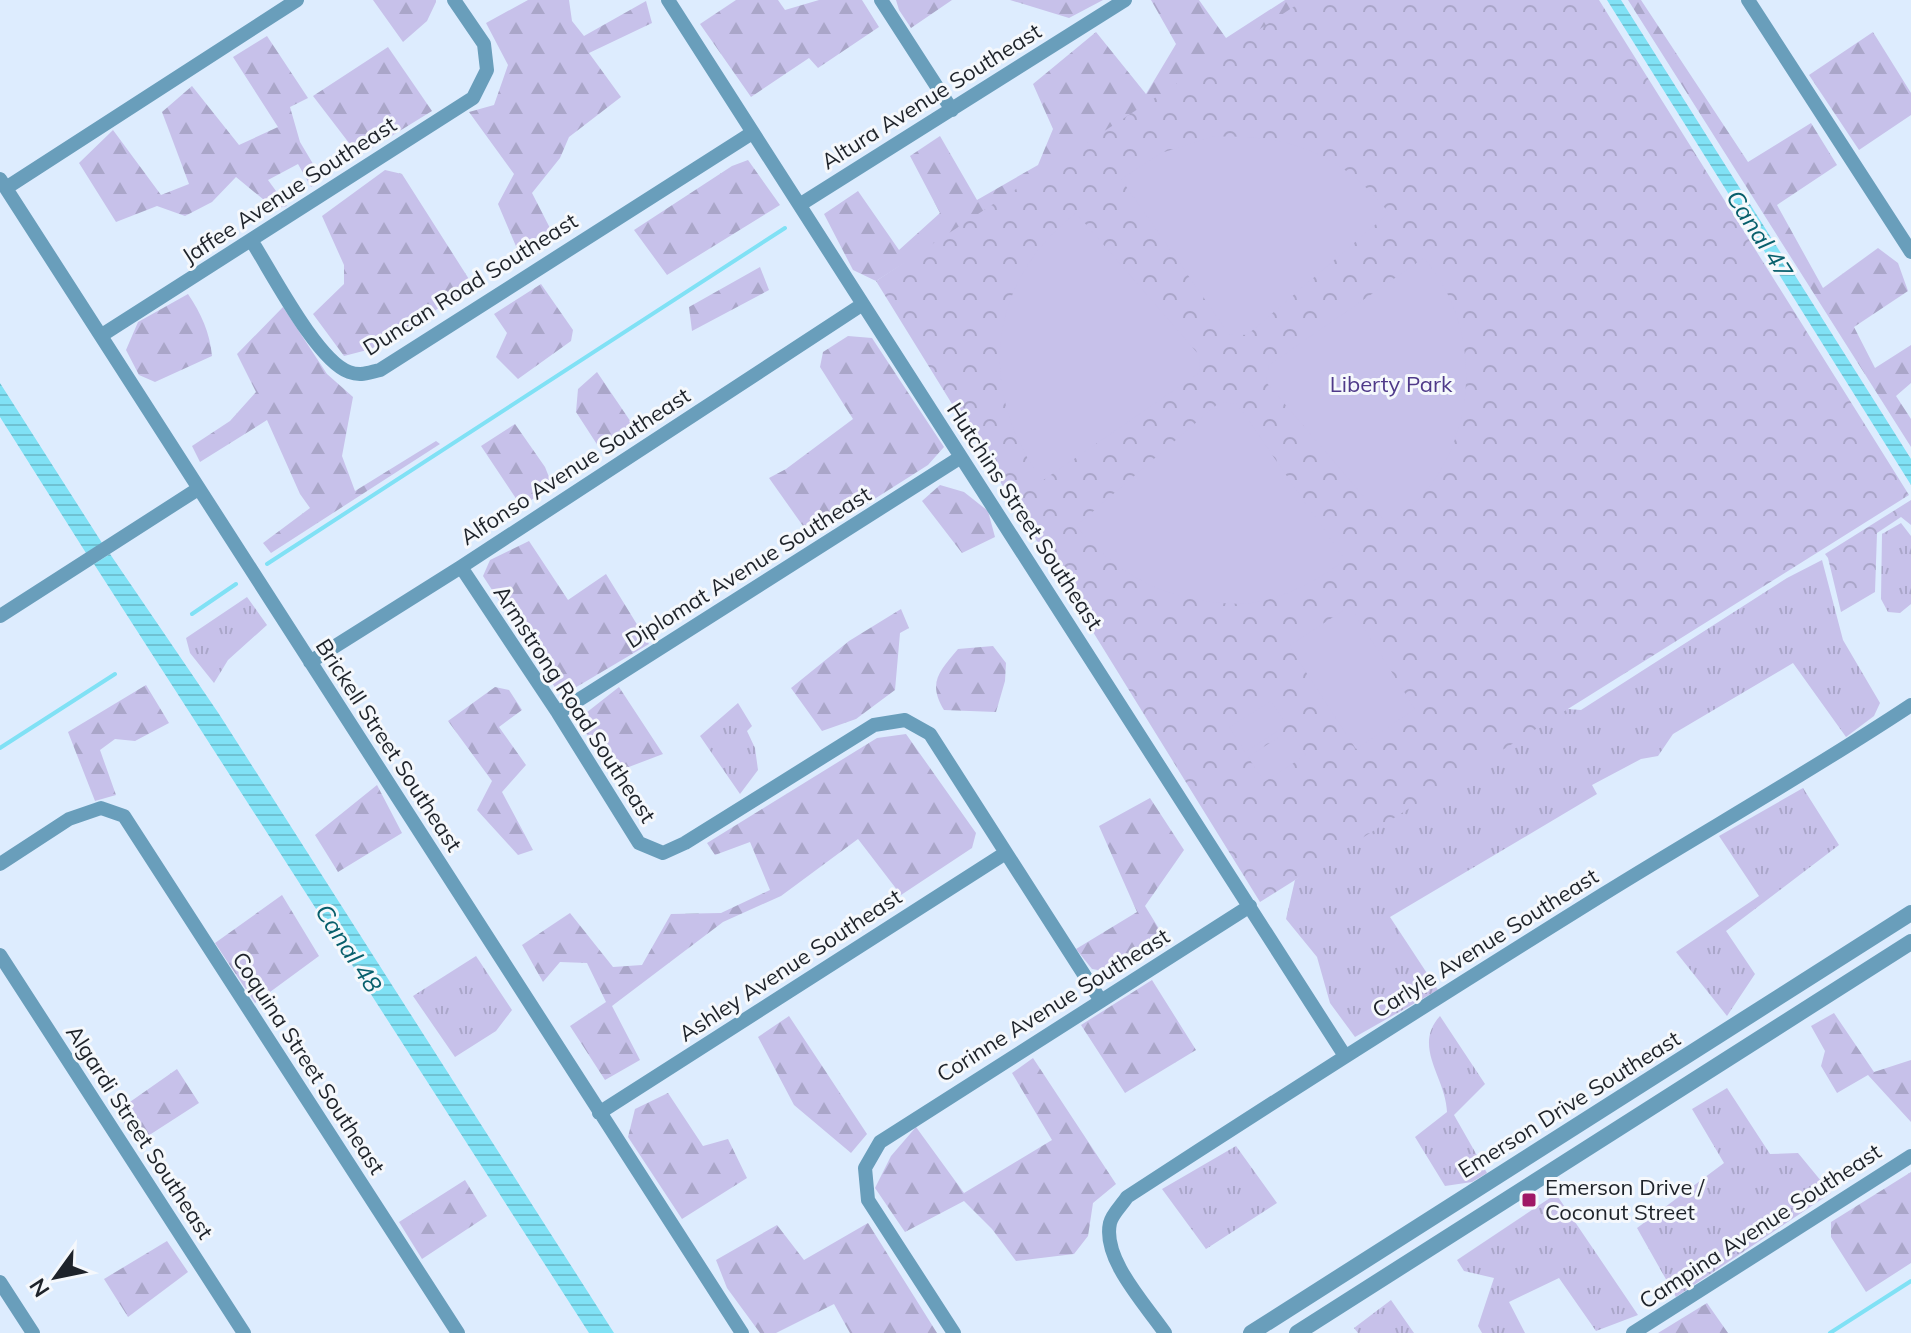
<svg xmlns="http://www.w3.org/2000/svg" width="1911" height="1333" font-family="Mulish,sans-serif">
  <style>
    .grass { fill: url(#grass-tufts) }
    .forest { fill: url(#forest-firs) }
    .park { fill: url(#park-crowns) }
    .garden { fill: #c7c1ea }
    .water { fill: url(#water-rules) }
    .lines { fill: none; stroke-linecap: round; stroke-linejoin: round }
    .stream { stroke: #80e1f5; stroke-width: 4 }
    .minor { stroke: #699ebb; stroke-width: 14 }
    .tertiary { stroke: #699ebb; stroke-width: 16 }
    .poi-dot { fill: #a01866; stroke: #f5f8fc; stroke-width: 3 }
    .labels { text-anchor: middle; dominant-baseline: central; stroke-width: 6; stroke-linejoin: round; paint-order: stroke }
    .street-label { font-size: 22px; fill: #1e232a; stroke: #f5f8fc }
    .park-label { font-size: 22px; fill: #4f3a89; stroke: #f5f8fc }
    .poi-label { font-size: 22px; fill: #1e232a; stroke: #f5f8fc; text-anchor: start }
    .water-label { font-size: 24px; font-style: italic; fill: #075f6c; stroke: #f5f8fc }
  </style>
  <defs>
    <pattern id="grass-tufts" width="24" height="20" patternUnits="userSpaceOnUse" patternTransform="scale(2)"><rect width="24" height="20" fill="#c7c1ea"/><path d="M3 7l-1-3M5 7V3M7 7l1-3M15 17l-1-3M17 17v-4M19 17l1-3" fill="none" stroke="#aaa6c9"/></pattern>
    <pattern id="forest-firs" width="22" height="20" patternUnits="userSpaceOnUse" patternTransform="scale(2)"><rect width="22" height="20" fill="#c7c1ea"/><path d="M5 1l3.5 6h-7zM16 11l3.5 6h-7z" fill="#aaa6c9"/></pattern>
    <pattern id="park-crowns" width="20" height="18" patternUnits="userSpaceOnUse" patternTransform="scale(2)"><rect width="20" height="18" fill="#c7c1ea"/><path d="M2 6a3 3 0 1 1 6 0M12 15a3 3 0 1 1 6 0" fill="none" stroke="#aaa6c9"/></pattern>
    <pattern id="water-rules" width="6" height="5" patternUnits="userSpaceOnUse" patternTransform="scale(2)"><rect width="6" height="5" fill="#80e1f5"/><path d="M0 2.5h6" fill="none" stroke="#6ec1d2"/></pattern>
  </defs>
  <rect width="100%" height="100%" fill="#ddecfe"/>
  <!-- grass -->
  <path class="grass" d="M1901,523L1911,536V604L1900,613L1888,612L1881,599L1882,534Z
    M1822,560L1843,640L1880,703L1874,716L1846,737L1793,663L1673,734L1658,756L1641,759L1592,785L1597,794L1390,917L1438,990L1355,1037L1330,1003L1317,957L1286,919L1295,880L1528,706L1581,710L1787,578Z
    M247,597L267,625L228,660L214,683L190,653L186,638Z
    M738,703L752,726L747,731L755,748L758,770L740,794L700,736Z
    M1803,788L1839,845L1726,931L1755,974L1727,1016L1676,952L1759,896L1719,836Z
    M476,956L512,1010L496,1031L455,1057L413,996Z
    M1440,1016L1485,1084L1454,1115L1487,1173L1472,1182L1445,1186L1415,1137L1447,1112C1446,1077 1412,1047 1440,1016Z
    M1727,1088L1770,1154L1798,1153L1831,1193L1676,1297L1637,1228L1724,1163L1692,1109Z
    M1236,1146L1277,1203L1206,1249L1162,1189Z
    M1556,1194L1638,1315L1596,1331L1559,1278L1509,1302L1525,1333H1482L1478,1326L1494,1278L1464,1271L1457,1260Z
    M1391,1300L1414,1333H1358L1354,1328Z"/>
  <!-- forest -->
  <path class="forest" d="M373,0H436V2L427,21L403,42Z
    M528,0H569L572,21L584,36L646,1L652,23L589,53L621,97L569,137L560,158L532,193L552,232L521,258L498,204L514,174L469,112L494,105L508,65L486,23Z
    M736,0H778L785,10L819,0H862L879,27L818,68L809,58L751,97L700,24Z
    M896,0H952L911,28L899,10Z
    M1010,0H1103L1069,18Z
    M1151,0H1199L1226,38L1285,0H1316L1163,101L876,281L853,270L824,214L858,191L899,250L940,213L910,156L940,136L977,200L1038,165L1053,129L1033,84L1096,32L1146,94L1176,44Z
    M1628,0H1641L1748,162L1811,123L1837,165L1777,205L1823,288L1878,248L1898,263L1908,291L1854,327L1875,368L1911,345V383L1896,396L1911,419V447Z
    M1873,32L1911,93V115L1859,150L1809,75Z
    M267,36L308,98L290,107L300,142L322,179L311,187L298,164L268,180L287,206L275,209L236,177L212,202L185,216L157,206L116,222L79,163L113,130L161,195L189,184L162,112L192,86L239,145L278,127L233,57Z
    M388,47L432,111L359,156L313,96Z
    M748,160L780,205L667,275L634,230L732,166Z
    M385,170L402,174L474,287L371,349L344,356L313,314L344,284V265L322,216Z
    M760,267L769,290L692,331L689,307Z
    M541,284L573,330L571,341L518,379L496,357L507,333L494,314Z
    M188,294C201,313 210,333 212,356L155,382L139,375L126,350L138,322Z
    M283,307L327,374L353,397L342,456L355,491L436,441L440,444L271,553L263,543L310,508L300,494L267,420L200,462L192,446L230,421L256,392L237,354Z
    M848,336L872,338L944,447L928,465L824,531L803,526L769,478L786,469L853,419L820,367L823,352Z
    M597,372L635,428L600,449L576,412L578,389Z
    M515,424L545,467L553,487L521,506L481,446Z
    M940,485L964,492L988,511L995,537L962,553L922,501Z
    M529,541L568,600L606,574L649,644L573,689H556L483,576L490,560Z
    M901,609L909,628L900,633L895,690L856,719L822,731L791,688L849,641Z
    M993,646L1006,663L1005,681L996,712L944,710C927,682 940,671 958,649Z
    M146,685L169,723L135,741L115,739L100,750L116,795L95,801L68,732Z
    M495,687L509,690L522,710L499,727L526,765L502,792L533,850L518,855L477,810L492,781L448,721Z
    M619,687L663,754L613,773L577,720Z
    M906,734L976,833L972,848L901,895L858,839L781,896L723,922L612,1006L640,1060L605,1080L570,1026L606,1002L587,963L560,962L543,982L522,945L570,913L613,967L642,965L671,914L721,913L770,890L750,842L715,855L707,843L877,738Z
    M377,785L402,833L338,872L315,835Z
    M1150,798L1184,850L1145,906L1169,945L1115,973L1092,969L1076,949L1137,912L1099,826Z
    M282,895L319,956L255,1003L215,943Z
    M1152,980L1196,1050L1125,1093L1081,1025Z
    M1834,1013L1874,1072L1911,1060V1122L1868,1075L1837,1093L1821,1066L1825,1051L1811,1026Z
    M789,1016L867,1134L851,1153L794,1105L758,1037Z
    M1033,1058L1116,1184L1093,1203L1088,1236L1074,1254L1016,1261L992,1229L964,1201L905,1232L875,1188L891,1156L916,1127L964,1193L1052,1140L1012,1073Z
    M177,1069L199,1103L137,1143L117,1111Z
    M668,1093L703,1146L728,1139L747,1178L682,1219L628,1137L635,1109Z
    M1911,1172V1263L1866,1292L1831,1237V1222Z
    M465,1180L487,1216L422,1259L399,1222Z
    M868,1223L937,1333H850L834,1304L776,1333H760L727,1288L716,1260L777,1225L804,1260Z
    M167,1241L188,1272L128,1317L104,1279Z
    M1707,1303L1728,1333H1658Z"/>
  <!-- park -->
  <path class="park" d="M1304,0H1599L1909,495L1260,902L876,281Z
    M1911,500V525L1901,517L1877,533L1875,592L1841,612L1828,558L1825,554Z"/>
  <!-- garden -->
  <path class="garden" d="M1212,137C1286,133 1342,153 1389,213L1247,335L1229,334L1121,179L1161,153Z
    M1076,213L1200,356L1199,373L1042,481C977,389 986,284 1076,213Z
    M1424,258C1477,320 1480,415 1433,482C1421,499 1404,512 1389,526L1266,382L1269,365Z
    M1220,402L1237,404L1345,560C1319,579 1293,594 1262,601C1247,605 1228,604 1213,602C1156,596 1113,570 1076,526Z
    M1350,606L1415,709L1356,749L1289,646Z
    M1271,701L1287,725L1245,752L1229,727Z
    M1290,730L1306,755L1264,782L1248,757Z"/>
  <!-- water -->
  <path class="water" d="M1607,0H1621L1911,459V485Z
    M0,383L102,543L86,553L0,417Z
    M110,554L219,714L614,1333H589L94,564Z"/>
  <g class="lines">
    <!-- stream -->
    <path class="stream" d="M267,564L785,228
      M192,614L236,584
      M0,748L115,674
      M1830,1333L1911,1281"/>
    <!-- minor -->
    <path class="minor" d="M668,0L1345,1056
      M881,0L952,110
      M1748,0L1911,252
      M0,179L742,1333
      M6,188L297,0
      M801,204L1125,0
      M251,240C271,271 317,361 349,372C360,376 369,373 380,370L752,133
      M102,335L473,98L487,70L484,44L454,0
      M461,567L558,713L639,843L663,853L685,843L874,725L905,720L930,734L1101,1001
      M0,616L198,489
      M310,662L461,567L863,304
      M558,713L961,457
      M0,864L69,819L101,808L124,816L458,1333
      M0,955L244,1333
      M599,1113L1004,854
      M0,1282L33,1333
      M954,1333L868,1200L865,1168L880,1142L1250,906
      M1165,1333C1146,1305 1102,1259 1110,1223C1112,1214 1122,1205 1127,1197C1284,1095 1443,994 1602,895C1705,831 1810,772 1911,705
      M1633,1333L1911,1156"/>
    <!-- tertiary -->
    <path class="tertiary" d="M1251,1333L1911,913
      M1297,1333L1911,942"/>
  </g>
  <!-- markers -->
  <rect class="poi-dot" x="1521" y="1192" width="16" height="16" rx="4"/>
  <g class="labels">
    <!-- street labels -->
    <g class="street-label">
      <text transform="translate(931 96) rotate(-32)">Altura Avenue Southeast</text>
      <text transform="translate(289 190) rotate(-33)">Jaffee Avenue Southeast</text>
      <text transform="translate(470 284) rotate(-32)">Duncan Road Southeast</text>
      <text transform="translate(575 466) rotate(-33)">Alfonso Avenue Southeast</text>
      <text transform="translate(1025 516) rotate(57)">Hutchins Street Southeast</text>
      <text transform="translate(748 567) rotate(-32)">Diplomat Avenue Southeast</text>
      <text transform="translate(575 704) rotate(57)">Armstrong Road Southeast</text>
      <text transform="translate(389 745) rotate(57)">Brickell Street Southeast</text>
      <text transform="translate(1485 943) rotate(-32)">Carlyle Avenue Southeast</text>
      <text transform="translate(790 965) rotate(-33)">Ashley Avenue Southeast</text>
      <text transform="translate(1053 1005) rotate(-32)">Corinne Avenue Southeast</text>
      <text transform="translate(309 1063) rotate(57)">Coquina Street Southeast</text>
      <text transform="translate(1569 1104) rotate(-32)">Emerson Drive Southeast</text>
      <text transform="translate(140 1132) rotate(57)">Algardi Street Southeast</text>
      <text transform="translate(1760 1226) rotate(-33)">Campina Avenue Southeast</text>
    </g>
    <!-- park labels -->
    <g class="park-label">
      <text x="1391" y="384">Liberty Park</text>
    </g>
    <!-- poi labels -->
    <g class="poi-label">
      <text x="1545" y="1187">Emerson Drive /<tspan x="1545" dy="25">Coconut Street</tspan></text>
    </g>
    <!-- water labels -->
    <g class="water-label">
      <text transform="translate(1760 234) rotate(57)">Canal 47</text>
      <text transform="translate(349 948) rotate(57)">Canal 48</text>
    </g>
  </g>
  <!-- north arrow -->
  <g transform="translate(56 1277) rotate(237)" stroke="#f5f8fc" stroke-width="6" paint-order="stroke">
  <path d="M0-6L14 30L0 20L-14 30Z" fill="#1e232a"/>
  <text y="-12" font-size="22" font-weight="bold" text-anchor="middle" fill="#1e232a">N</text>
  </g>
</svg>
